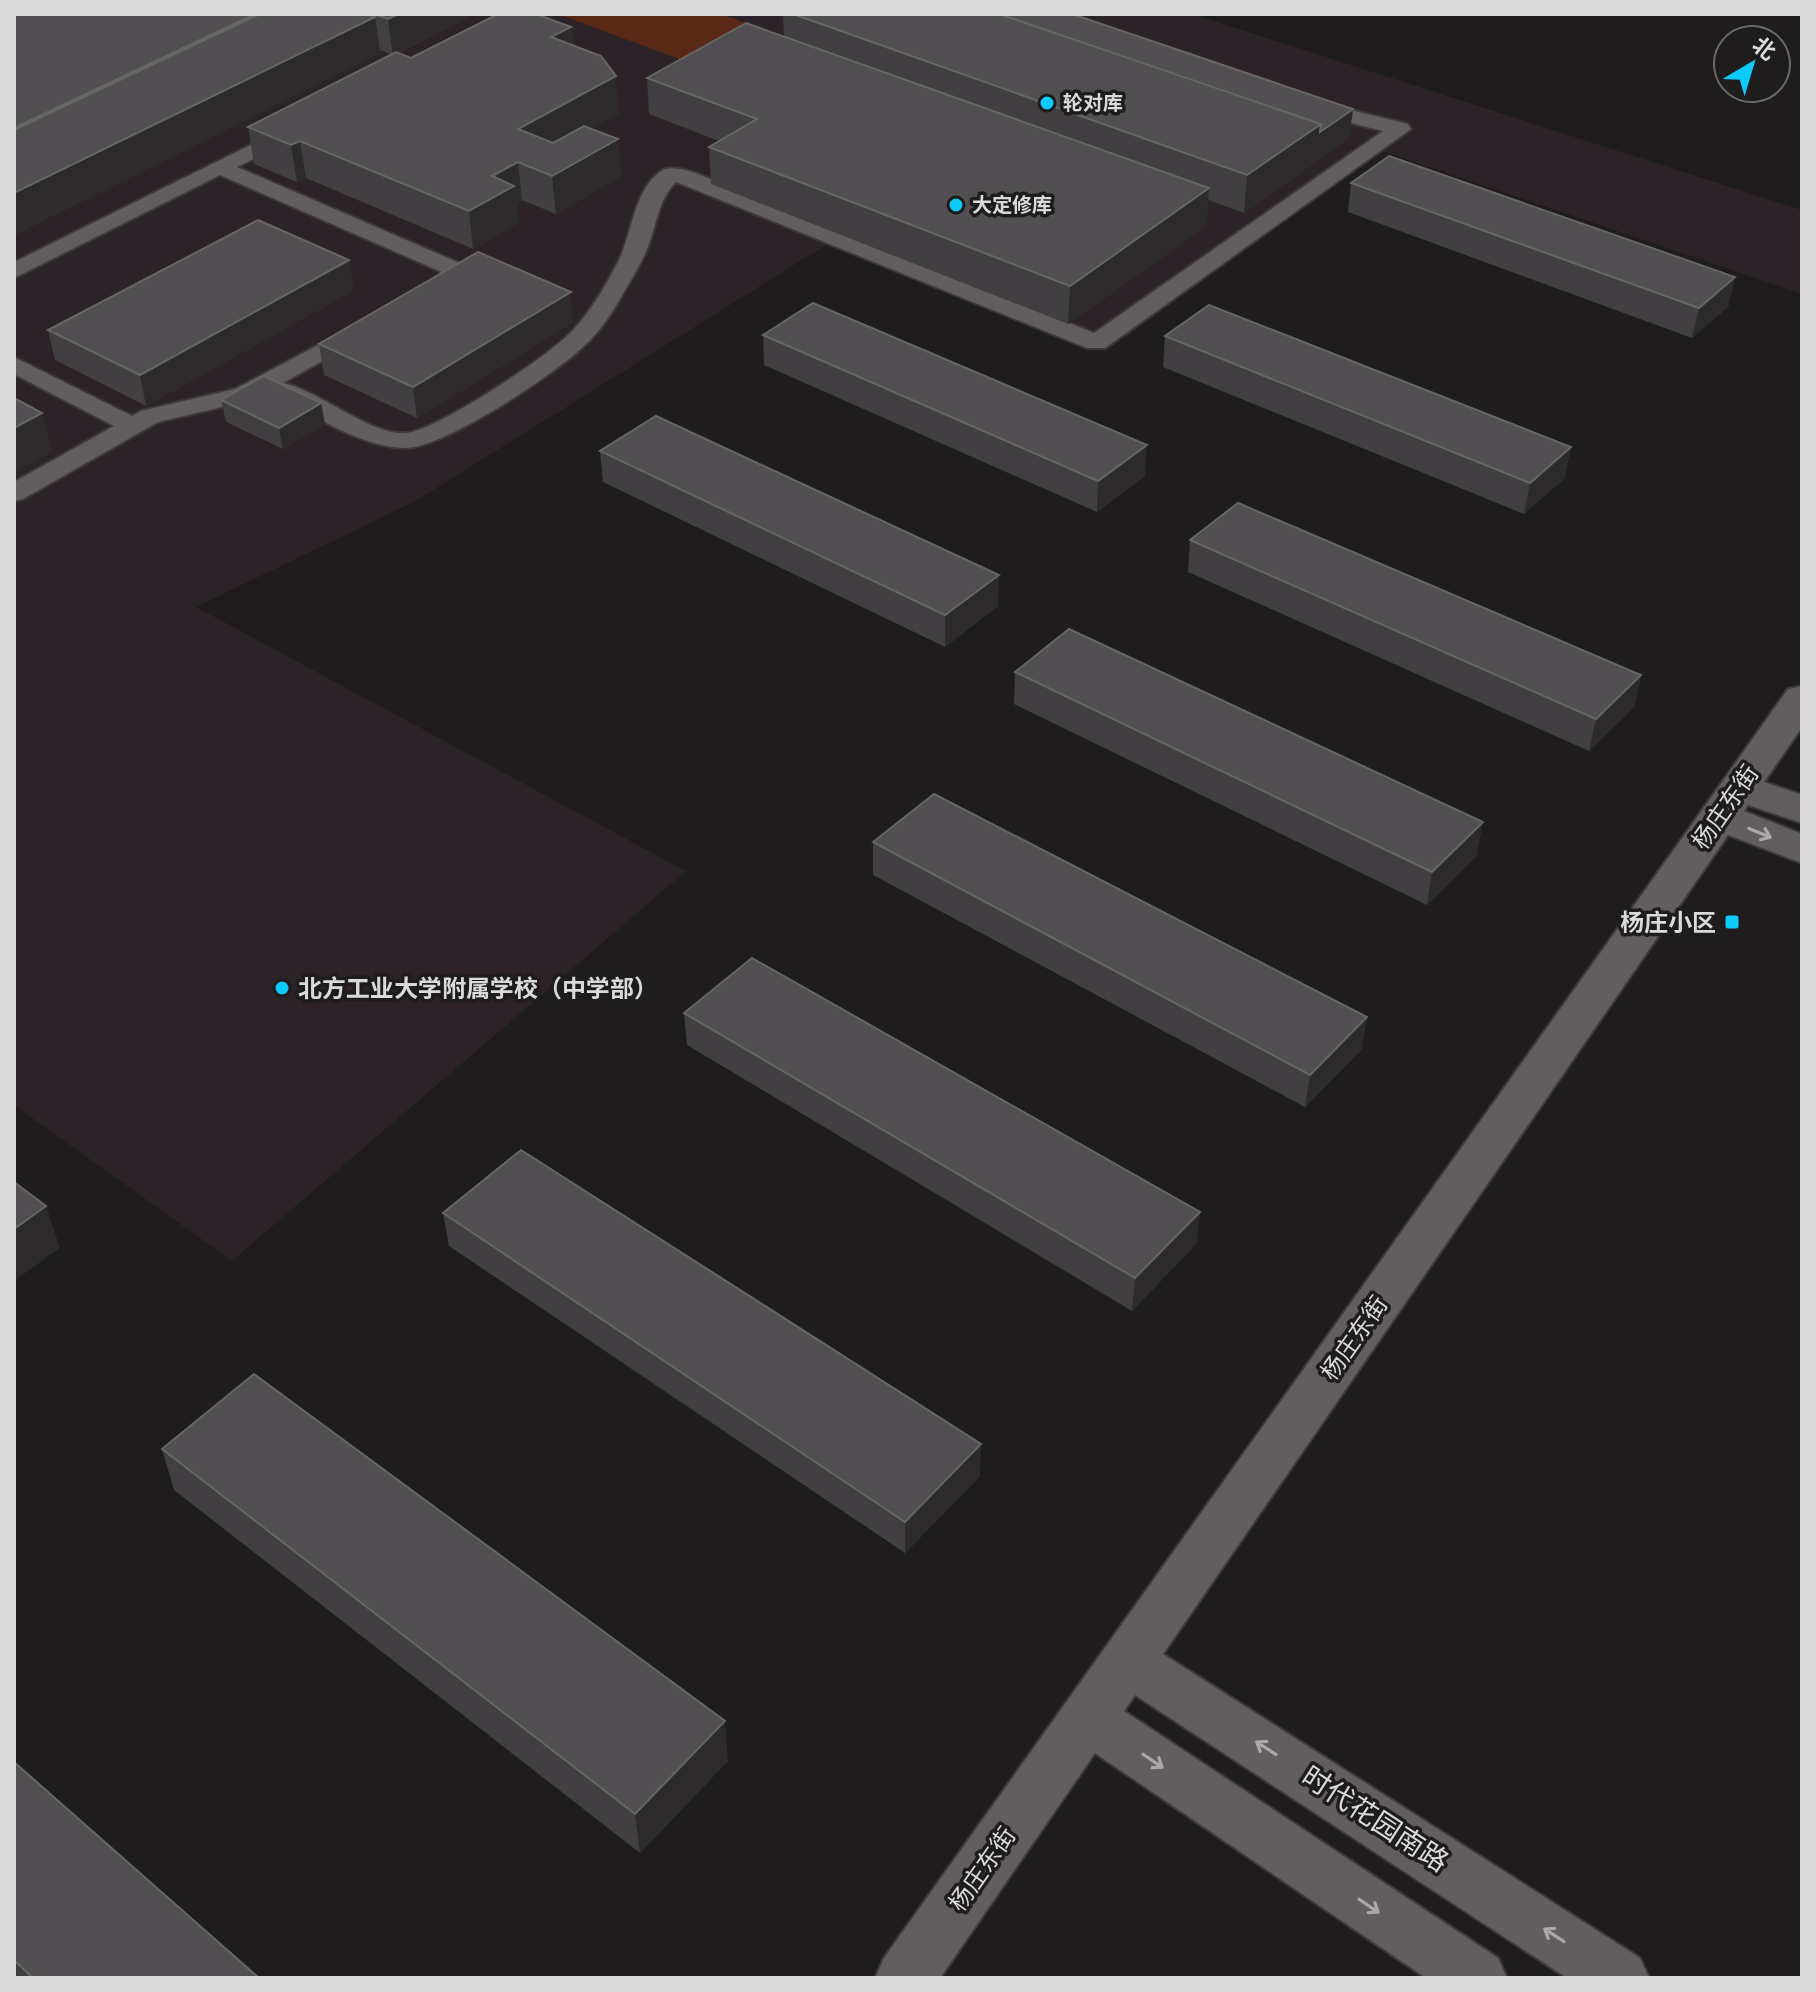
<svg xmlns="http://www.w3.org/2000/svg" width="1816" height="1992" font-family="Helvetica,'Noto Sans SC',sans-serif">
  <style>
    .built { fill: #2b2327 }
    .green { fill: #592816 }
    .lines { fill: none; stroke-linecap: round; stroke-linejoin: round }
    .service-casing { stroke: #3b393a; stroke-width: 4 }
    .tertiary-casing { stroke: #3b393a; stroke-width: 4 }
    .service { fill: #625e60; fill-rule: evenodd }
    .tertiary { fill: #625e60; fill-rule: evenodd }
    .wall { fill: #413f41 }
    .shaded-wall { fill: #2c2a2b }
    .building { fill: #514f51; stroke: #676566; stroke-width: 2 }
    .oneway { stroke: #aba8a9 }
    .poi-dot { fill: #0ccafa; stroke: #1e1c1d; stroke-width: 3 }
    .labels { text-anchor: middle; dominant-baseline: central; stroke-width: 7; stroke-linejoin: round; paint-order: stroke }
    .far-poi-label { font-size: 20px; font-weight: bold; fill: #dbdada; stroke: #1e1c1d; text-anchor: start }
    .street-label { font-size: 24px; fill: #dbdada; stroke: #1e1c1d }
    .poi-label { font-size: 24px; font-weight: bold; fill: #dbdada; stroke: #1e1c1d; text-anchor: end }
    .near-street-label { font-size: 28px; fill: #dbdada; stroke: #1e1c1d }
  </style>
  <rect width="100%" height="100%" fill="#1e1c1d"/>
  <!-- built -->
  <path class="built" d="M14,14H1192L1802,210V294L1382,151L1105,352L826,245L416,501L196,607L686,871L232,1261L14,1105Z"/>
  <!-- green -->
  <path class="green" d="M566,14H721L768,31L701,67L563,16Z"/>
  <g class="lines">
    <!-- service casing -->
    <g class="service-casing">
      <path id="service" d="M1310,100L1408,124L1411,129L1105,348H1087L676,182C657,201 657,226 647,249C641,264 632,278 624,292C613,311 601,331 584,346C555,374 443,449 405,448C359,447 315,415 275,395L272,389L252,400L158,422L23,499L14,501V482L114,426L14,374V357L132,416L141,411L235,389L356,325L365,327L368,332L365,337L283,383C318,389 378,442 412,432C448,422 550,356 575,328C593,308 606,285 618,262C632,235 634,187 663,170C671,166 685,170 693,172L1094,333L1383,131L1302,111L1299,106L1302,101Z
        M291,125L302,132L299,137L237,167L471,268L475,273C465,285 442,297 427,293L423,288L444,273L220,175L14,278V262Z"/>
    </g>
    <!-- tertiary casing -->
    <g class="tertiary-casing">
      <path id="tertiary" d="M1802,686V727L1764,782L1802,795V823L1748,805L1744,811L1802,834V863L1728,835L1163,1654L1640,1958L1649,1978H1567L1135,1695L1124,1711L1498,1958L1507,1978H1426L1095,1753L940,1978H875L884,1958L1725,778L1788,689Z"/>
    </g>
    <!-- service -->
    <use href="#service" class="service"/>
    <!-- tertiary -->
    <use href="#tertiary" class="tertiary"/>
  </g>
  <!-- wall -->
  <path class="wall" d="M14,14H475L398,53L411,58L571,27L573,45L619,113L591,128L618,139L621,176L556,214L522,200L516,203L518,223L473,249L306,178L297,182L254,164L248,127L392,55L380,50V53L14,235Z
    M783,14H1072L1353,109L1349,138L1244,213L1208,200L1206,226L1068,324L711,184L709,147L719,141L649,114L647,78L784,37Z
    M1351,183L1735,277L1728,307L1692,338L1348,212Z
    M354,290L146,406L55,360L48,330Z
    M573,322L417,418L324,375L319,344Z
    M763,335L1145,476L1097,512L764,365Z
    M1165,336L1565,478L1524,514L1163,367Z
    M221,400L321,403L325,424L283,449L226,422Z
    M600,451L998,606L945,647L603,482Z
    M1190,540L1641,675L1634,707L1589,751L1188,572Z
    M1015,672L1477,855L1427,905L1014,704Z
    M873,842L1362,1049L1305,1107L873,875Z
    M684,1013L1200,1212L1196,1244L1132,1311L687,1045Z
    M443,1213L980,1476L905,1553L449,1246Z
    M162,1449L728,1761L640,1853L174,1490Z
    M14,1762L259,1978H14Z"/>
  <!-- shaded-wall -->
  <path class="shaded-wall" d="M255,14H312L14,169V128Z
    M399,14H475L393,55L388,19Z
    M375,17L380,53L14,235V193Z
    M571,27L574,63L551,37Z
    M616,76L619,113L524,165L518,129Z
    M1353,109L1349,138L1244,213L1247,175L1321,124Z
    M618,139L621,176L556,214L552,176Z
    M300,141L306,178L297,182L291,145Z
    M518,162L522,200L516,203L518,223L473,249L469,211L492,176Z
    M1209,188L1206,226L1068,324L1070,286Z
    M349,260L354,290L146,406L140,375Z
    M1735,277L1728,307L1692,338L1699,308Z
    M571,292L573,322L417,418L413,387Z
    M321,403L325,424L283,449L279,428Z
    M42,413L52,452L14,473V428Z
    M1147,445L1145,476L1097,512L1098,481Z
    M1571,447L1565,478L1524,514L1530,483Z
    M999,575L998,606L945,647V615Z
    M1641,675L1634,707L1589,751L1596,719Z
    M1483,822L1477,855L1427,905L1432,872Z
    M1367,1017L1362,1049L1305,1107L1310,1075Z
    M46,1206L60,1248L14,1281V1229Z
    M1200,1212L1196,1244L1132,1311L1135,1278Z
    M981,1444L980,1476L905,1553V1522Z
    M725,1721L728,1761L640,1853L635,1814Z"/>
  <!-- building -->
  <path class="building" d="M14,14H255L14,128Z
    M260,14H368L375,17L14,193V130Z
    M374,14H399L388,19Z
    M498,14H536L571,27L551,37L601,56L616,76L518,129L553,143L584,126L618,139L552,176L518,162L492,176L514,186L469,211L300,141L291,145L248,127L396,52L411,58Z
    M793,14H999L1321,124L1247,175Z
    M999,14H1072L1353,109L1320,132L1321,124Z
    M746,23L1209,188L1070,286L709,147L757,119L647,78Z
    M1389,156L1735,277L1699,308L1351,183Z
    M258,220L349,260L140,375L48,330Z
    M478,252L571,292L413,387L319,344Z
    M813,303L1147,445L1098,481L763,335Z
    M1209,305L1571,447L1530,483L1165,336Z
    M264,376L321,403L279,428L221,400Z
    M14,398L42,413L14,428Z
    M656,416L999,575L945,615L600,451Z
    M1238,503L1641,675L1596,719L1190,540Z
    M1069,629L1483,822L1432,872L1015,672Z
    M934,794L1367,1017L1310,1075L873,842Z
    M752,958L1200,1212L1135,1278L684,1013Z
    M521,1150L981,1444L905,1522L443,1213Z
    M14,1182L46,1206L14,1229Z
    M254,1374L725,1721L635,1814L162,1449Z
    M14,1762L259,1978H33L14,1960Z"/>
  <!-- one-way arrows -->
  <defs><path id="oneway-shaft" d="M-6 0H5M1.5-3L5.5 0L1.5 3" fill="none" stroke-width="1.6" stroke-linecap="round" stroke-linejoin="round" transform="scale(2)"/></defs>
  <g class="oneway">
    <use href="#oneway-shaft" transform="translate(1760 833) rotate(22)"/>
    <use href="#oneway-shaft" transform="translate(1266 1748) rotate(-147)"/>
    <use href="#oneway-shaft" transform="translate(1153 1761) rotate(34)"/>
    <use href="#oneway-shaft" transform="translate(1369 1906) rotate(34)"/>
    <use href="#oneway-shaft" transform="translate(1554 1935) rotate(-147)"/>
  </g>
  <!-- markers -->
  <g class="poi-dot">
    <circle cx="1047" cy="103" r="8"/>
    <circle cx="956" cy="205" r="8"/>
    <rect x="1724" y="914" width="16" height="16" rx="4"/>
    <circle cx="282" cy="988" r="8"/>
  </g>
  <g class="labels">
    <!-- far-poi labels -->
    <g class="far-poi-label">
      <text x="1063" y="103">轮对库</text>
      <text x="972" y="205">大定修库</text>
    </g>
    <!-- street labels -->
    <g class="street-label">
      <text transform="translate(1725 807) rotate(-55)">杨庄东街</text>
      <text transform="translate(1354 1338) rotate(-55)">杨庄东街</text>
      <text transform="translate(982 1869) rotate(-55)">杨庄东街</text>
    </g>
    <!-- poi labels -->
    <g class="poi-label">
      <text x="1716" y="922">杨庄小区</text>
      <text x="298" y="988" text-anchor="start">北方工业大学附属学校（中学部）</text>
    </g>
    <!-- near-street labels -->
    <g class="near-street-label">
      <text transform="translate(1375 1819) rotate(33)">时代花园南路</text>
    </g>
  </g>
  <!-- border -->
  <rect width="1816" height="1992" fill="none" stroke="#dbdada" stroke-width="32"/>
  <!-- north arrow -->
  <g transform="translate(1752 64) rotate(38)"><circle r="38" fill="#1e1c1d" stroke="#6a6869" stroke-width="2"/>
  <path d="M0-6L14 30L0 20L-14 30Z" fill="#0ccafa"/>
  <text y="-12" font-size="22" font-weight="bold" text-anchor="middle" fill="#dbdada">北</text>
  </g>
</svg>
